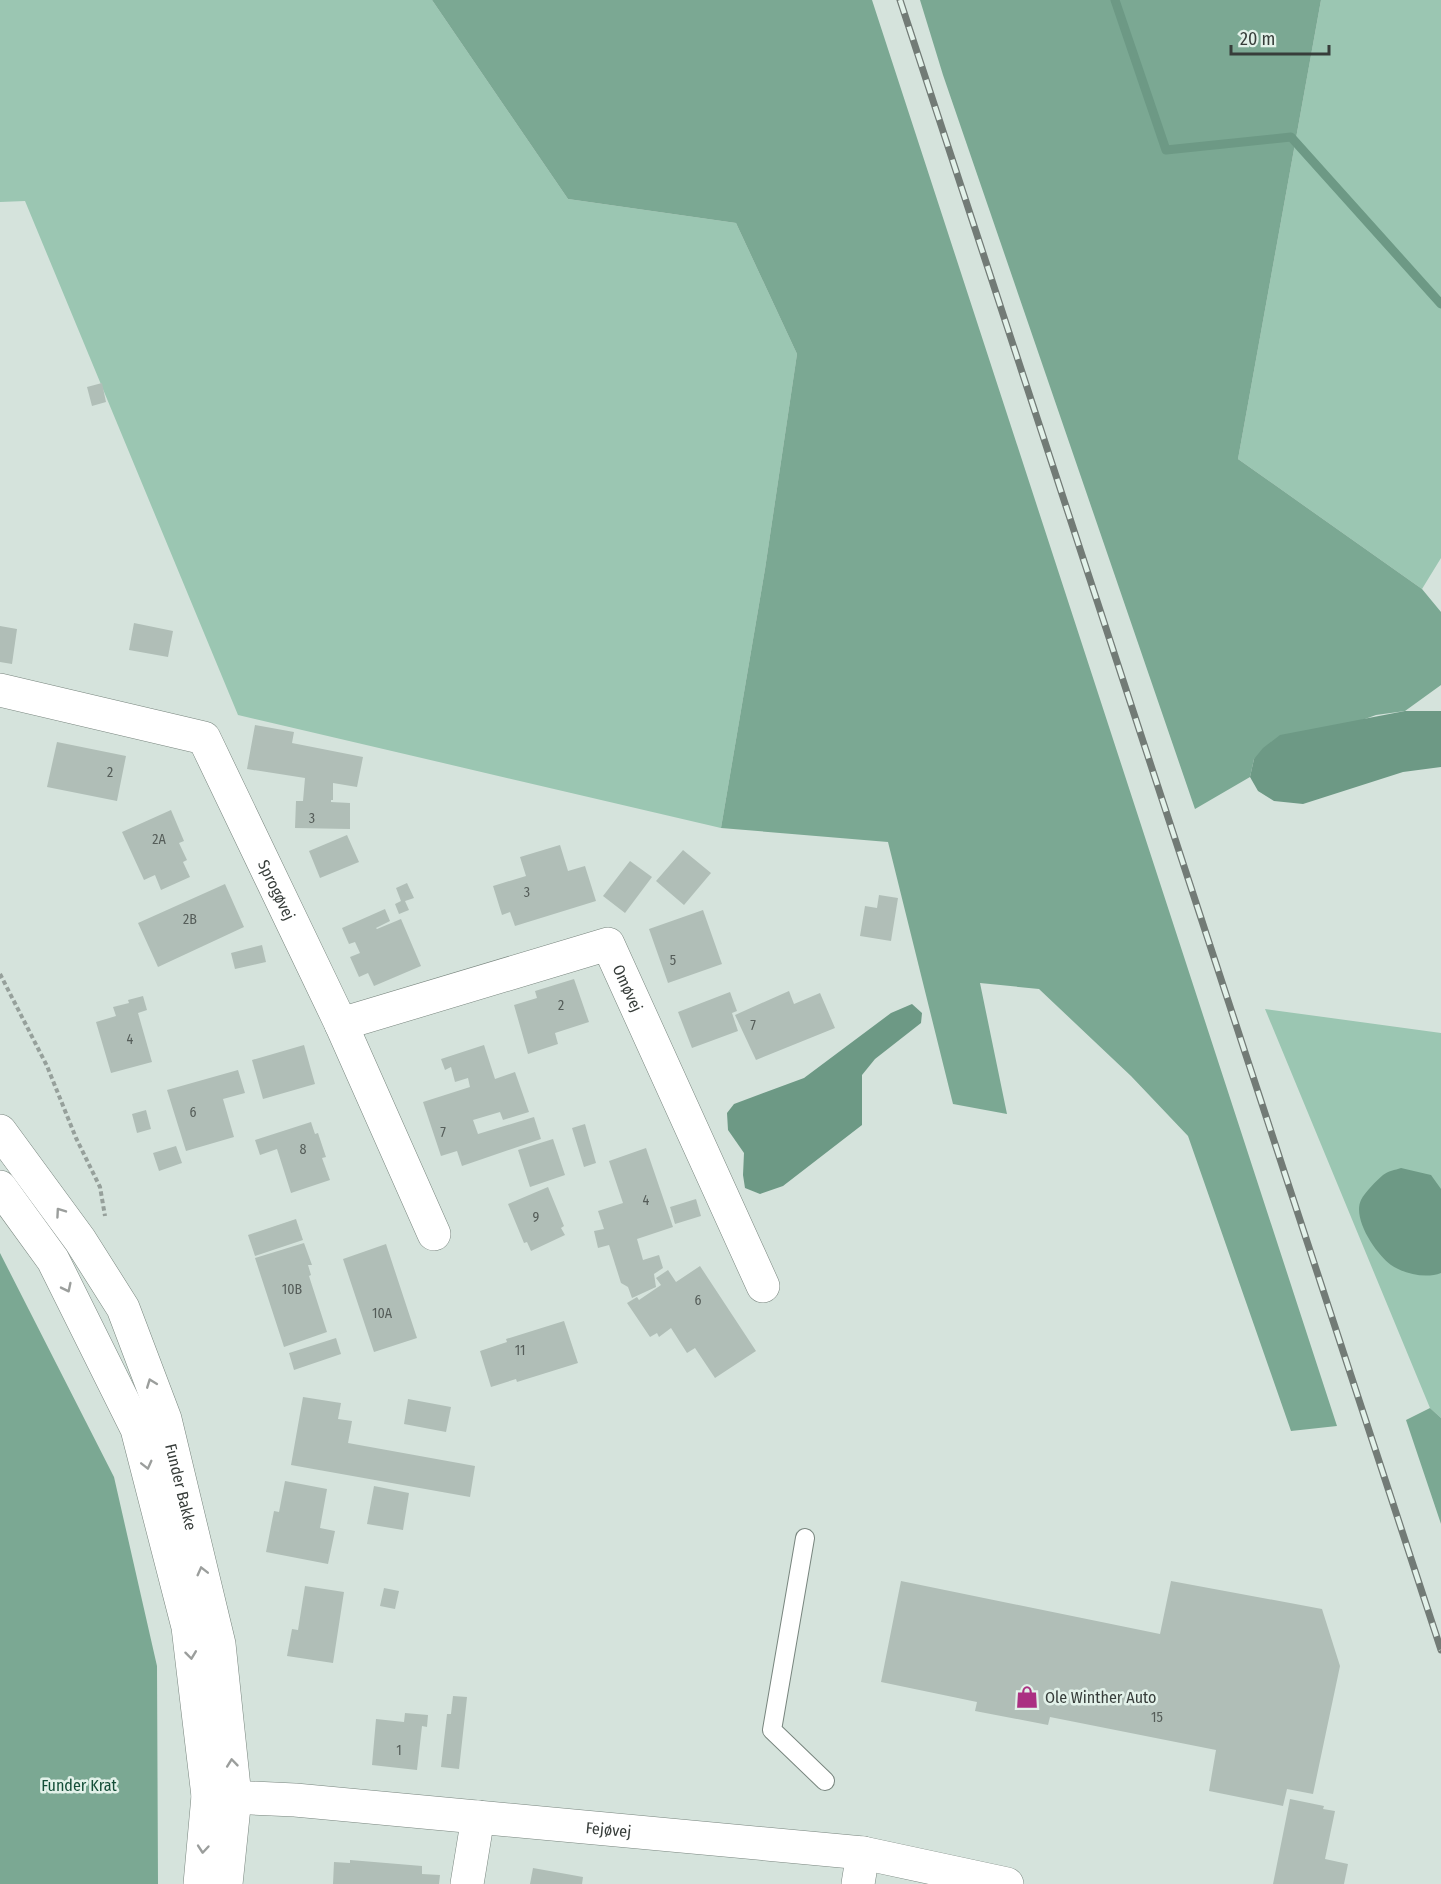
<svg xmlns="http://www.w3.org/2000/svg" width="1441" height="1884" font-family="'Fira Sans Condensed',sans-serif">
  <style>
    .green { fill: #9bc6b2 }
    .forest { fill: #7ba893 }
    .water { fill: #6d9985 }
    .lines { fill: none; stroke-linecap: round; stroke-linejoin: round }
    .stream { stroke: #6d9985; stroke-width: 9 }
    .building { fill: #b0beb7 }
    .lane-casing { stroke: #78857e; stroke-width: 20 }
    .street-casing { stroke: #78857e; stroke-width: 34 }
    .secondary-casing { stroke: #78857e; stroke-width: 34 }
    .path { stroke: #96a09b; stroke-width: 4; stroke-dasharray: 4.5 3; stroke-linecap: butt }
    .lane { stroke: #fff; stroke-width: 18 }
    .street { stroke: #fff; stroke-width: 33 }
    .secondary { stroke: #fff; stroke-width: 33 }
    .rail-casing { stroke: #727b76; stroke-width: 7 }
    .rail { stroke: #e2f1e9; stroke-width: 4.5; stroke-dasharray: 14; stroke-linecap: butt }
    .oneway { stroke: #9b9e9c }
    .labels { text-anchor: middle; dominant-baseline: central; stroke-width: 5; stroke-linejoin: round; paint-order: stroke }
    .number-label { font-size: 14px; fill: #555d59 }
    .street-label { font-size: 16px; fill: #373d3a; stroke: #e2f1e9 }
    .poi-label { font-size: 16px; fill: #373d3a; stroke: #e2f1e9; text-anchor: start }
    .park-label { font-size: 16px; fill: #144e38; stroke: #e2f1e9 }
  </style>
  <rect width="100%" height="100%" fill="#d5e3dc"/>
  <!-- green -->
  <path class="green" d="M0,0H432L568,199L736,223L797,354L765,569L721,828L238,715L25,201L0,202Z
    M1321,0H1441V558L1422,589L1238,459Z
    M1265,1009L1441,1033V1418L1430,1408Z"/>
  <!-- forest -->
  <path class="forest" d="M432,0H872L1337,1426L1291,1431L1188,1136L1131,1076L1039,989L980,983L1007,1114L953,1104L888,842L721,828L765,569L797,354L736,223L568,199Z
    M920,0H1321L1238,459L1422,589L1441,612V685L1405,711L1376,715L1254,759L1250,777L1195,809L943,75Z
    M0,1253L114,1477L157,1666L158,1884H0Z
    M1430,1408L1441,1418V1524L1406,1420Z"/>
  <!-- water -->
  <path class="water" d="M1405,711H1441V767L1403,772L1303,804L1274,801L1258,791L1250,777L1254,759L1263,748L1280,735Z
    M912,1004L922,1013L921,1023L875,1059L862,1075V1125L783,1186L760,1194L745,1188L743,1175L744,1153L728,1130L727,1113L734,1104L804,1078L891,1013Z
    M1401,1168L1431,1175L1441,1189V1273C1426,1279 1404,1274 1391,1265C1376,1254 1352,1219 1361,1200C1365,1192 1377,1180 1383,1175C1388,1171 1395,1170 1401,1168Z"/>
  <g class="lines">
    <!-- stream -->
    <path class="stream" d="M1115,0L1166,150L1291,137L1441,304"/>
  </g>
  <!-- building -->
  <path class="building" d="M102,383L106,402L92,406L87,387Z
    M134,623L173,631L168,657L129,650Z
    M0,626L17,629L12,664L0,662Z
    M255,725L294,732L292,743L363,757L357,787L333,783V800H331V802L350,803V829L295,828L296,801H303L305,778L247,769Z
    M57,742L126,756L117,801L47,787Z
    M171,810L184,841L179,843L187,860L183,862L190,877L161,890L155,875L144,880L122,832Z
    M347,835L359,862L320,878L309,851Z
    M560,845L568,871L585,866L596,901L515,926L510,912L502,915L493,886L526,876L520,857Z
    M683,850L711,873L684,905L656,881Z
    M630,861L652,877L625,913L603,896Z
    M407,883L414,898L405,901L409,910L399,914L395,904L401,901L396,888Z
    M225,884L244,927L158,967L138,923Z
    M879,895L898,898L891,941L860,936L865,906L877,908Z
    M385,909L390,921L376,928L377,929L401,919L421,966L374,986L368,973L359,977L350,957L360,953L355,942L349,944L342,928Z
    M703,910L722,964L668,983L649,929Z
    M262,945L266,962L235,969L231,953Z
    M574,979L589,1022L555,1033L558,1044L528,1054L514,1005L537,998L535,991Z
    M789,991L794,1004L820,993L835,1028L756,1060L735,1015Z
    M730,992L737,1011L732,1013L738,1031L692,1048L678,1012Z
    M143,996L147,1010L138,1013L152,1062L111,1073L96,1022L116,1016L113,1007L129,1003L128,1000Z
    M304,1045L315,1084L263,1099L252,1060Z
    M484,1045L495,1079L515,1072L529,1112L503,1120L500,1112L473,1120L478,1134L534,1117L541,1139L462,1166L457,1151L441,1156L423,1102L470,1087L468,1078L455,1082L451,1067L445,1070L441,1059Z
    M238,1070L245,1093L223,1099L234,1137L186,1151L167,1090Z
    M146,1110L151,1129L137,1133L132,1114Z
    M311,1122L315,1134L318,1133L326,1157L322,1158L330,1180L291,1193L277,1149L260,1155L255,1140Z
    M585,1124L596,1163L584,1167L572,1128Z
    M553,1139L565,1175L530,1187L518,1150Z
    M176,1146L182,1163L159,1171L153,1153Z
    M646,1148L673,1227L637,1239L643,1260L659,1255L663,1268L654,1274L656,1287L632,1298L628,1287L621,1283L609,1245L598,1248L594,1231L604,1229L598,1211L623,1203L609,1161Z
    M548,1187L564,1226L561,1228L565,1235L531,1251L527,1242L524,1243L508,1204Z
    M696,1199L701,1216L675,1224L670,1207Z
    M296,1219L303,1240L255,1256L248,1235Z
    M304,1243L312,1265H308L311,1275L309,1276L327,1332L284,1347L255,1258Z
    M386,1244L417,1338L374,1352L343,1259Z
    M700,1266L756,1351L715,1378L695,1348L687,1353L671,1328L659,1337L657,1333L650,1337L627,1303L637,1297L639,1300L661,1285L656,1278L668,1270L676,1282Z
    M564,1321L578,1363L517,1382L516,1379L491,1387L480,1351L507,1342L506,1339Z
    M336,1338L341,1354L294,1370L289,1353Z
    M303,1397L341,1403L338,1419L352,1421L348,1443L475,1466L470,1497L291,1465Z
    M408,1399L451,1407L446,1432L404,1424Z
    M285,1481L327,1489L320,1528L335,1531L328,1564L266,1552L274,1511L279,1512Z
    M374,1486L409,1493L403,1530L367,1524Z
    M901,1581L1160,1634L1171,1581L1322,1609L1340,1666L1313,1794L1287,1789L1283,1806L1209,1791L1216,1750L1050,1717L1048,1725L975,1711L977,1702L881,1682Z
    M305,1586L344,1592L333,1663L287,1656L292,1629L298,1630Z
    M384,1588L399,1591L395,1609L380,1606Z
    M453,1696L467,1697L459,1769L441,1767L447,1714H451Z
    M405,1713L428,1715L427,1727L422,1726L417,1770L372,1765L376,1719L404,1722Z
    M1290,1799L1324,1806L1323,1809L1335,1811L1325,1859L1348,1864L1344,1884H1273Z
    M350,1860L422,1866V1874L440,1875L439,1884H333L334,1862L350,1863Z
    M533,1868L583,1877L582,1884H530Z"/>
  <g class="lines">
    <!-- lane casing -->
    <g class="lane-casing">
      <path id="lane" d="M805,1538L772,1730L825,1781"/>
    </g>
    <!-- street casing -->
    <g class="street-casing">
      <g id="street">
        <path id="s1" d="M0,690L204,738L341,1024L434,1234"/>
        <path id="s2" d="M341,1024L608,944L763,1286"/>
        <path id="s3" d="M208,1796L295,1800L863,1853L1007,1884"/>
        <path d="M467,1884L478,1817"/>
        <path d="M858,1884L863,1853"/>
      </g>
    </g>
    <!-- secondary casing -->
    <g class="secondary-casing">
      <g id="secondary">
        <path id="s4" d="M0,1131L80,1240L123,1308L165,1419L219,1644L235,1797L226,1884"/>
        <path d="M0,1187L53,1260L137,1429L188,1627L208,1796L200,1884"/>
      </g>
    </g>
    <!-- path -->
    <path class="path" d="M0,974L47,1066L76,1138L100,1187L105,1216"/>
    <!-- lane -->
    <use href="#lane" class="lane"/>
    <!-- street -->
    <use href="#street" class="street"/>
    <!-- secondary -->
    <use href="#secondary" class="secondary"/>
    <!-- rail casing -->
    <g class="rail-casing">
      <path id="rail" d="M900,0L1441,1650"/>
    </g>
    <!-- rail -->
    <use href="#rail" class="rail"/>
  </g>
  <!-- one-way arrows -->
  <defs><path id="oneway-chevron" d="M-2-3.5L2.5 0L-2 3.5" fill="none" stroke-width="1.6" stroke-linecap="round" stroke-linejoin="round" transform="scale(1.5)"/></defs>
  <g class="oneway">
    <use href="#oneway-chevron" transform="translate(60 1212) rotate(-125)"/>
    <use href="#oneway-chevron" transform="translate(67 1288) rotate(64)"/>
    <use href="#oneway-chevron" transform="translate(151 1383) rotate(-111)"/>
    <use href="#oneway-chevron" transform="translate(147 1465) rotate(76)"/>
    <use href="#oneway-chevron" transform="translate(202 1571) rotate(-104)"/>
    <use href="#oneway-chevron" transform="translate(191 1655) rotate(83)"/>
    <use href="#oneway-chevron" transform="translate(232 1763) rotate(-96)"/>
    <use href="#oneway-chevron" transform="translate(203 1849) rotate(95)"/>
  </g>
  <!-- icons -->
  <defs>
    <g id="shop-bare" transform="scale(1.8)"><path d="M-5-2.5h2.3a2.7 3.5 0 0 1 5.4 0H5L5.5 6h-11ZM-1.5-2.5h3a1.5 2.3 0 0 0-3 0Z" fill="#ab3082" stroke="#e2f1e9" stroke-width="2.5" paint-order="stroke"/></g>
  </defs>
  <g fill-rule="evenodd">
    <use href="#shop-bare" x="1027" y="1697"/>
  </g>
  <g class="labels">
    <!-- number labels -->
    <g class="number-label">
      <text x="110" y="772">2</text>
      <text x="312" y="818">3</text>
      <text x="159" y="839">2A</text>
      <text x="527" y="892">3</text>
      <text x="190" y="919">2B</text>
      <text x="673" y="960">5</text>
      <text x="561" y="1005">2</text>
      <text x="753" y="1025">7</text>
      <text x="130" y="1039">4</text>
      <text x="193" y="1112">6</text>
      <text x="443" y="1132">7</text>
      <text x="303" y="1149">8</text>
      <text x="646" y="1200">4</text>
      <text x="536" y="1217">9</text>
      <text x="292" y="1289">10B</text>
      <text x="698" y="1300">6</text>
      <text x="382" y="1313">10A</text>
      <text x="520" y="1350">11</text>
      <text x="1157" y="1717">15</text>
      <text x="399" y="1750">1</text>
    </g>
    <!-- street labels -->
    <g class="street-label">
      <text stroke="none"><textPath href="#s1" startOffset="378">Sprogøvej</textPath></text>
      <text stroke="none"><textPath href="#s2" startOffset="327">Omøvej</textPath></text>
      <text stroke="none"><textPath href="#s4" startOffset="404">Funder Bakke</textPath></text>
      <text stroke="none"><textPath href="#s3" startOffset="402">Fejøvej</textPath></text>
    </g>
    <!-- poi labels -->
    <g class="poi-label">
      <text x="1045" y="1697">Ole Winther Auto</text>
    </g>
    <!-- park labels -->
    <g class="park-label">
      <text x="79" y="1785">Funder Krat</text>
    </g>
  </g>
  <!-- scale -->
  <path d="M1231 45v9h98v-9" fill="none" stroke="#373d3a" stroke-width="3"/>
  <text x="1240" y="45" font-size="18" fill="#373d3a" stroke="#e2f1e9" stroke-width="4.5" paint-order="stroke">20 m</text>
</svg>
